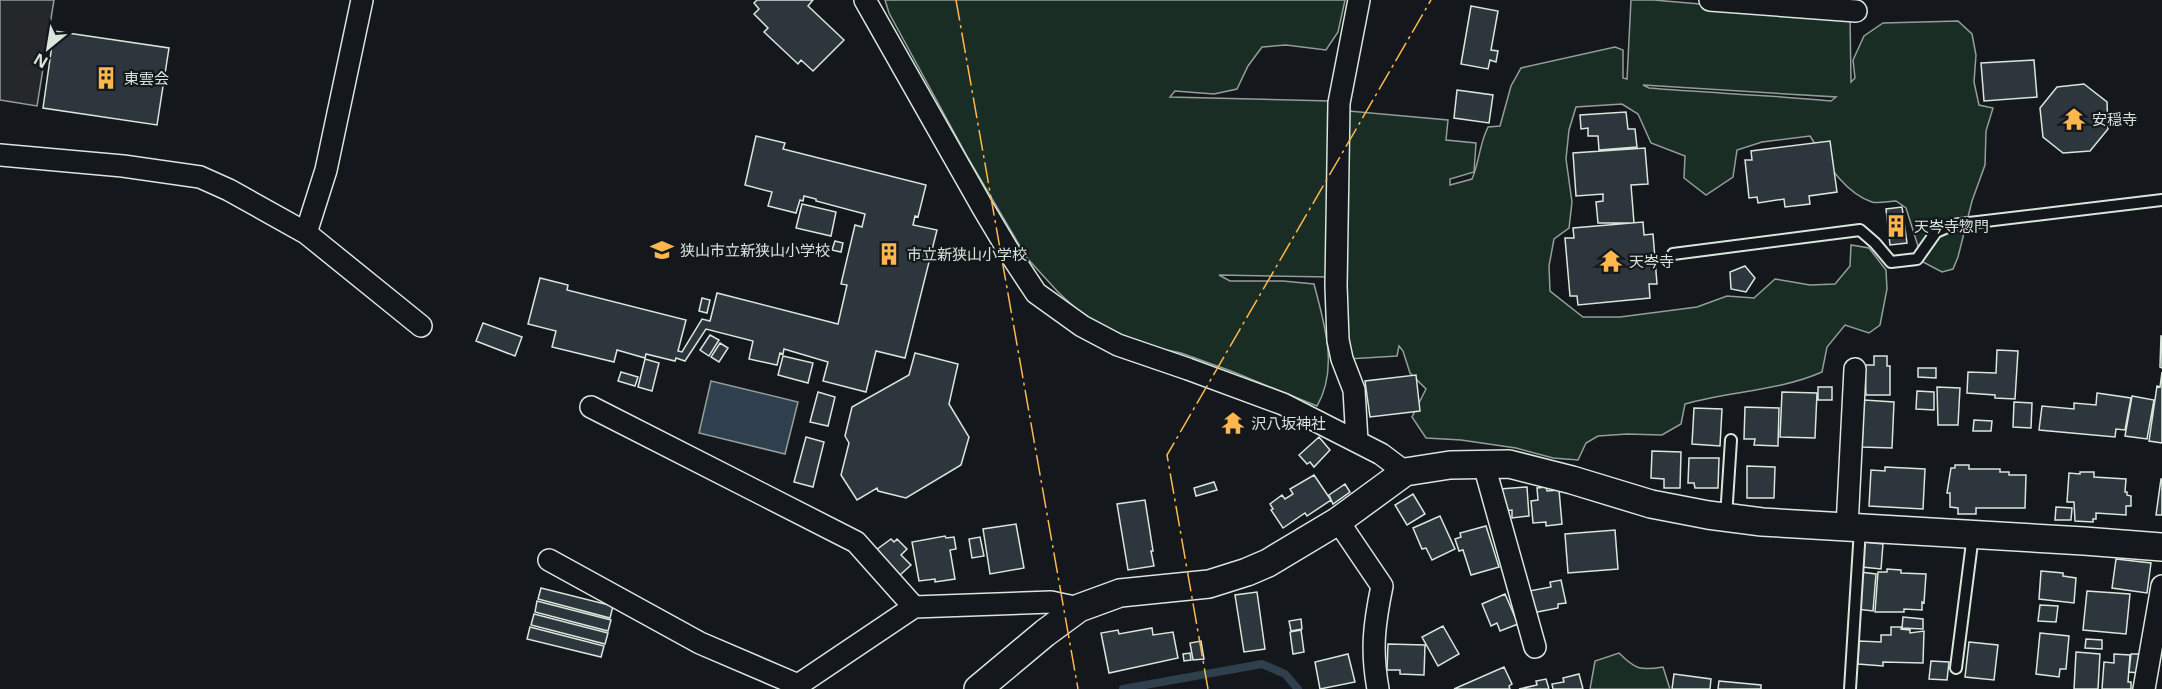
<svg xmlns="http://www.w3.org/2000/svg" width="2162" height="689" font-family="'Noto Sans','Noto Sans JP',sans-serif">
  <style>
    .green { fill: #1a2d24; stroke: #939e99; stroke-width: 1.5; fill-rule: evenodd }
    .parking { fill: #24282b; stroke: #939e99; stroke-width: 1.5 }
    .water { fill: #2f3f4d; stroke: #939e99; stroke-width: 1.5 }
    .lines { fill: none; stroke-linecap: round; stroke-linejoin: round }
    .stream { stroke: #2f3f4d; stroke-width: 8 }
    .building { fill: #2c363c; stroke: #d8e6dc; stroke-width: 1.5 }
    .service-casing { stroke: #d8e6dc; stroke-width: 14 }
    .minor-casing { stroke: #d8e6dc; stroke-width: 24 }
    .tertiary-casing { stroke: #d8e6dc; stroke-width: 30 }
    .service { stroke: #14181c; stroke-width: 10 }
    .minor { stroke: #14181c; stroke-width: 21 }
    .tertiary { stroke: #14181c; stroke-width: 27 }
    .power { stroke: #ffb74d; stroke-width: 1.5; stroke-dasharray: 21 4.5 3 4.5; stroke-linecap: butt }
    .labels { text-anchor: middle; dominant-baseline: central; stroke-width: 4.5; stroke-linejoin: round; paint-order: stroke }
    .poi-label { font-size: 15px; fill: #d8e6dc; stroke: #14181c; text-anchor: start }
  </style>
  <rect width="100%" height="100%" fill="#14181c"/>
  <!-- green -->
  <path class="green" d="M885,0H1345L1338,32L1326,50L1286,45L1262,47L1248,66L1237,89L1214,94L1175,91L1170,97L1331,101L1329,277L1219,275L1230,281H1283L1314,284C1324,323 1339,368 1317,406L1231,371L1181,353L1139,344L1086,318L1058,292L1027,258L968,158L889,13Z
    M1631,0H1654L1850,17L1851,82L1855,78L1853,60L1864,36L1883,23L1958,21L1972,34L1976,55L1974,82L1979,105L1993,108L1986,131L1985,165L1972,201L1958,257L1953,269L1942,272L1923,262L1906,208L1896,201C1889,201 1879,204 1872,202C1843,192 1826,161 1810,136L1762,142L1737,150L1733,177L1706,195L1684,178L1685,156L1651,143L1638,114L1622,104L1576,107L1569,130L1566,159L1572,202L1569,228L1554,239L1549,266L1550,291L1583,317H1620L1697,307L1727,296L1754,298L1775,279L1810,285L1835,284L1850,266L1851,245L1869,248L1886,270L1887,289L1880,325L1869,333L1845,325L1827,347L1822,372C1779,391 1730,391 1685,404L1681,424L1662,435L1627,434L1598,436L1586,443L1578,460L1553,458L1516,448L1461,440L1426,438L1412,417L1426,389L1410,373L1403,351L1399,346L1397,356L1348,359L1345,290L1349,111L1448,120L1446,140L1476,143L1474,172L1450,179V185L1472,179C1480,160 1479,145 1488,127L1500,126L1511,86L1521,68L1615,47L1623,50V78L1627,79ZM1643,85L1836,97L1831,101C1770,95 1709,93 1649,88Z
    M1619,653C1635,669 1640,671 1663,667L1670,689H1590L1595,661Z"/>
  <!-- parking -->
  <path class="parking" d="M0,0H54L37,106L0,100Z"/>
  <!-- water -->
  <path class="water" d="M711,381L798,402L785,454L699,433Z"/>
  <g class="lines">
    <!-- stream -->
    <path class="stream" d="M1123,689L1262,664L1285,674L1298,689"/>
  </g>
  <!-- building -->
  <path class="building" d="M757,0H813L808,6L844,40L813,71L801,60L798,64L764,32L768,28L754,14L759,9L754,3Z
    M1471,6L1498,11L1491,50L1498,51L1496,62L1490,60L1488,69L1461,64Z
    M54,31L169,48L157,125L43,108Z
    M2034,60L2037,97L1984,101L1981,63Z
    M2084,84L2107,102L2108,129L2090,151L2063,153L2043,137L2040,108L2057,87Z
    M1457,90L1493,95L1489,123L1454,118Z
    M1626,112L1628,129H1635L1637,147L1599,150L1598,136H1588V128L1581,129L1580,115Z
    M756,136L785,143L783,149L926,185L918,217L915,216L913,225L937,230L905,358L876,351L866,392L823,381L828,362L784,349L783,354L780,353L777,365L749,359L753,341L706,329L685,361L676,358L675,361L646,354L645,358L617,350L614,362L552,347L556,331L528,324L540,278L568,285L567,290L686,320L678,351L682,352L702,319L710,321L717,293L838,324L847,285L841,284L855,225L862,227L865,214L816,201V199L804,196L803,201L800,200L796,213L768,206L772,192L745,185Z
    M1830,141L1837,192L1809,196L1810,204L1785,207L1784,199L1758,203L1757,197L1749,198L1745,160H1752L1751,151Z
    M1645,148L1648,184L1631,185L1634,223H1598L1596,202L1603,201V194L1576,196L1573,153Z
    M802,204L836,212L831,236L796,228Z
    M1902,207L1907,243L1890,245L1886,209Z
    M1643,222L1644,235L1653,234L1657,284H1649L1650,298L1578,305L1577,296H1570L1565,238H1574L1573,228Z
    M835,241L843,243L841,252L832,250Z
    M1745,266L1755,278L1746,292L1731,289L1730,272Z
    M702,298L710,300L707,313L699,311Z
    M483,323L522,337L515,356L476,341Z
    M710,335L719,340L709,356L700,350Z
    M2161,336H2162V368L2160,367Z
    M720,343L728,348L719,362L711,357Z
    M1997,350L2018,351L2015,399L1995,398V395L1967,393L1968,372L1996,373Z
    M915,353L958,364L949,404L969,437L961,465L906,498L878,491L877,488L857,500L841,475L849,443L845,436L852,407L909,375Z
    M783,356L813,363L808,383L778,375Z
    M1874,356H1887V366H1890V395H1866L1865,365H1874Z
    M645,359L659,363L652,391L638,387Z
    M1918,368H1936V378L1918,377Z
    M621,372L638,377L635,386L618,381Z
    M2162,372V443L2149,441L2157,386L2160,387Z
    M1416,375L1420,411L1370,417L1365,381Z
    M1818,387H1832V400H1818Z
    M1937,387L1960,388L1958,425H1938Z
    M1917,391L1934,392V410L1916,409Z
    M818,392L835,397L828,426L810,422Z
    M1782,392L1817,393L1815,438L1780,437Z
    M2097,393L2131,398L2125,430L2116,429L2115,437L2039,430L2042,406L2074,409V403L2096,405Z
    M2132,396L2154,400L2147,439L2125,436Z
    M1864,400L1894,402L1892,448L1862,447Z
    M2014,402L2032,403L2031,428L2013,427Z
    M1745,407L1779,408L1778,446L1754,445L1755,439H1744Z
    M1694,408L1722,409L1720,446L1692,444Z
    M1974,420L1992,421L1991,431H1973Z
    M806,437L824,442L813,487L794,482Z
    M1319,437L1330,450L1314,467L1310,462L1307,464L1299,455Z
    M1652,451L1681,452L1680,488H1664V479L1651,478Z
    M1689,458H1719L1718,488H1695L1694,483H1688Z
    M1955,465H1969V469H2000V472H2009V475H2026L2025,508H1976V514H1958V508L1950,507V493H1947L1951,468H1955Z
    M1747,466L1775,467L1774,498H1747Z
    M1885,467L1925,469L1923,509L1869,506L1871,470L1885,471Z
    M2080,472H2094V477L2126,479L2125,492H2127V495L2131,496V506H2126V515L2096,513V519H2093V522L2075,521L2074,502H2067L2069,473L2080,474Z
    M1314,475L1331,500L1307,516L1305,513L1283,528L1271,510L1273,509L1270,504L1282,495L1285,499L1293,494L1290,489Z
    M2161,479H2162V515H2156Z
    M1214,482L1217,490L1196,496L1194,488Z
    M1345,484L1350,492L1333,504L1329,495Z
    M1527,487L1529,516L1512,518V510L1502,511L1500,489Z
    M1546,487L1547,491L1559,490L1562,524L1546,526V522L1533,523L1531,501L1538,500L1537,488Z
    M1413,494L1425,514L1407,525L1395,505Z
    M1145,500L1153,551H1151L1154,566L1128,570L1117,504Z
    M2056,507L2072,508L2071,520H2055Z
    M1440,516L1455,549L1432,560L1426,548L1422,549L1413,528Z
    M1016,524L1024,568L990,574L983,529Z
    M1486,526L1499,567L1471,575L1463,550L1459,551L1455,539L1461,537L1460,533Z
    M1615,530L1618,569L1568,573L1565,534Z
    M945,536L946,538L954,537L956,549L950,550L955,579L935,582V579L919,581L912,542Z
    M980,537L984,556L972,558L969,539Z
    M891,539L894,542L897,539L907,549L901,555L911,565L900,575L876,550Z
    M1864,542L1883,544L1881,569L1862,567Z
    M2116,559L2151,563L2147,593L2112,588Z
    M1887,569L1901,570V573L1926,574L1924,603L1922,602V610L1904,609V612H1875L1878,572H1887Z
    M2041,571L2063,573V576L2076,578L2074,603L2039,599Z
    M1860,572L1876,574L1873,611L1857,609Z
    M1561,580L1566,603L1558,604V608L1532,613L1529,591L1551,587L1550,582Z
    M541,588L613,606L610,618L538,599Z
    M2087,591L2130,594L2126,634L2083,630Z
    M1257,592L1265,649L1244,652L1235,595Z
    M1505,594L1518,624L1500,631L1497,623L1491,626L1482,604Z
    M537,601L611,620L608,631L535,612Z
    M2040,605L2058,606L2056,622L2038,621Z
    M534,614L608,633L605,644L531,625Z
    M1903,617L1923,619V629L1902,628Z
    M1301,619L1302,629L1291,631L1289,621Z
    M1443,626L1459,654L1438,666L1422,637Z
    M530,627L604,646L601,657L527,639Z
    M1891,627H1902L1901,629L1910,630V633L1924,631L1923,663L1883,662V666L1858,664L1859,641L1881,642V635H1891Z
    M1152,628L1153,635L1173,632L1178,658L1109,673L1101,633L1118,630L1119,634Z
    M1301,630L1304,652L1293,654L1290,632Z
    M2040,633L2069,636L2066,669H2060L2059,677L2036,674Z
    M2086,639L2102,640V649L2085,648Z
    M1201,641L1204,659L1193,660L1190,643Z
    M1969,642L1998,645L1994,680L1965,677Z
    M1388,644L1425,645L1424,675L1400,674V670H1387Z
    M2076,652L2100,654L2098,689H2074Z
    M1190,653L1191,660L1184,661L1183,654Z
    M1348,654L1355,682L1320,689L1315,662Z
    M2114,654L2130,655L2128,682H2131V689H2102L2104,662L2114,663Z
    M2131,654H2140L2139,673L2129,672Z
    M1931,661L1949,662L1947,680L1929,679Z
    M1504,667L1512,684L1509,686L1510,689H1454Z
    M1579,674L1583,689H1553L1552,684L1564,682L1563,678Z
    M1674,674L1711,679L1710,689H1672Z
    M1546,679L1549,689H1519L1537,685L1536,681Z
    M1719,681L1761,685V689H1718Z"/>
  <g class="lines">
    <!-- service casing -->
    <g class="service-casing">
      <path id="service" d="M1673,254L1860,230L1875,243L1891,262L1917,259L1936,232L1952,225L2162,200
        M1726,517L1731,440
        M1956,668L1973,535
        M1850,689L1860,529"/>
    </g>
    <!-- minor casing -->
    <g class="minor-casing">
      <path id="minor" d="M865,0L983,208L1011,255L1036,293L1082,326L1118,345L1188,369L1283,404L1381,454L1405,472
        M1710,0L1856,11
        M0,155L123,166L200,177L229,190L306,233L421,326
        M306,233L326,170L362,0
        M591,407L856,542L914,607
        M1357,441L1354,390L1342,359L1338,340L1336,286L1339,103L1359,0
        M1484,465L1535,647
        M1338,521L1382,586C1374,625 1371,650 1378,689
        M1847,527L1855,369
        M549,560L700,643L798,685L800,689
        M798,685L914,607L1051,602L1079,608
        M2144,689L2162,586"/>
    </g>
    <!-- tertiary casing -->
    <g class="tertiary-casing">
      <path id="tertiary" d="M978,689L1045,633L1079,608L1120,593L1209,584L1247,572L1268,563L1338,521L1405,472L1450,465L1509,464L1572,480L1651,504L1708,515L1762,522L2084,541L2162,547"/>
    </g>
    <!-- service -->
    <use href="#service" class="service"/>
    <!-- minor -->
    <use href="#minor" class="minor"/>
    <!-- tertiary -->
    <use href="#tertiary" class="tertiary"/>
    <!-- power -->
    <path class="power" d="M956,0L1078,689
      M1208,689L1167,455L1431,0"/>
  </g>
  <!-- icons -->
  <defs>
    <g id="building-bare" transform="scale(1.8)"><path d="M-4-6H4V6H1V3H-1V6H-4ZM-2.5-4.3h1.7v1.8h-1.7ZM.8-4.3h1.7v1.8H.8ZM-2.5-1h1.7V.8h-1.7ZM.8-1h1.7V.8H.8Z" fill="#ffb74d" stroke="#14181c" stroke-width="2.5" paint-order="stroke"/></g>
    <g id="temple-bare" transform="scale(1.8)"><path d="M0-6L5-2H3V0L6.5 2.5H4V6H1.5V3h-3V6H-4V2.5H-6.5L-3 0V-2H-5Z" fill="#ffb74d" stroke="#14181c" stroke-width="2.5" paint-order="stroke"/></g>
    <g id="school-bare" transform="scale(1.8)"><path d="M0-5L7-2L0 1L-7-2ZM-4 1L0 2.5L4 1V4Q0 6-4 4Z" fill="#ffb74d" stroke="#14181c" stroke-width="2.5" paint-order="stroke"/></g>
  </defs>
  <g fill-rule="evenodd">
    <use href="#building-bare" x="106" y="78"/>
    <use href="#temple-bare" x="2074" y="119"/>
    <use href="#building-bare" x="1896" y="226"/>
    <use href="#school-bare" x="662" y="250"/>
    <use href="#building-bare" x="889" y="254"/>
    <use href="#temple-bare" x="1611" y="261"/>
    <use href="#temple-bare" x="1233" y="423"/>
  </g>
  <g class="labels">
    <!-- poi labels -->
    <g class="poi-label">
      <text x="124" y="78">東雲会</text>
      <text x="2092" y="119">安穏寺</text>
      <text x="1914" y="226">天岑寺惣門</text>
      <text x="680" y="250">狭山市立新狭山小学校</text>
      <text x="907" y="254">市立新狭山小学校</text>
      <text x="1629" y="261">天岑寺</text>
      <text x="1251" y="423">沢八坂神社</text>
    </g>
  </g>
  <!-- north arrow -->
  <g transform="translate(48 48) rotate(210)" stroke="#14181c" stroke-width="4.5" paint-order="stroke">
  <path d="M0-4.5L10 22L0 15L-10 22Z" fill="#d8e6dc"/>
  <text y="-9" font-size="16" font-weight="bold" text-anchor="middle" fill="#d8e6dc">N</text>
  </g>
</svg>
